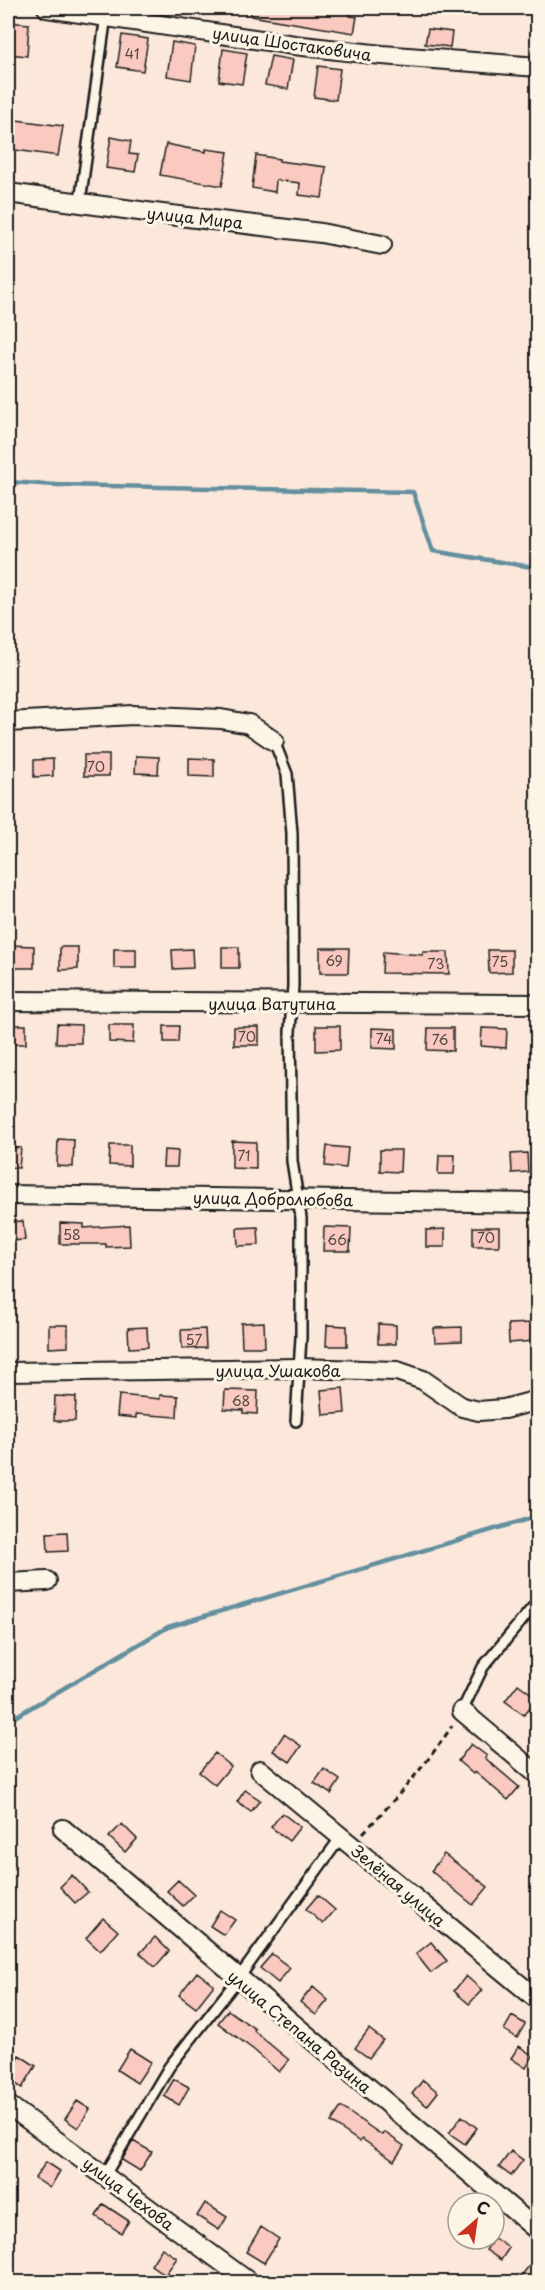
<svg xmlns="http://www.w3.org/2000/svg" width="545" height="2290" font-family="'Playpen Sans',sans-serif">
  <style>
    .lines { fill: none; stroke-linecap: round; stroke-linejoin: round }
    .stream { stroke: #648f9f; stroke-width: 4.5 }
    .building { fill: #facac1; stroke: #1c1c1c; stroke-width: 1.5 }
    .service-casing { stroke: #1c1c1c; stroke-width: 14 }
    .minor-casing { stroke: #1c1c1c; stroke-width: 22 }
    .path { stroke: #1c1c1c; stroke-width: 3; stroke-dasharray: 6 4.5; stroke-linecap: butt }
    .service { stroke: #fcf5e5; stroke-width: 9 }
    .minor { stroke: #fcf5e5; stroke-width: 18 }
    .labels { text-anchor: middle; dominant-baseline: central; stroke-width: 6; stroke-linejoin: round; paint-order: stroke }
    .number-label { font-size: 14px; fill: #544845 }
    .street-label { font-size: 16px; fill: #1c1c1c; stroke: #fcf5e5 }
  </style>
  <rect width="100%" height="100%" fill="#fbe8da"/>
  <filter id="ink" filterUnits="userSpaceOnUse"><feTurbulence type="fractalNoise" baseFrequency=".0167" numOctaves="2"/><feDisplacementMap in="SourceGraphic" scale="12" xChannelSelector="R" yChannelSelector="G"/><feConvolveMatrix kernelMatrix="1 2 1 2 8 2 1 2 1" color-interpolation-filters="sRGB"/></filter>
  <g filter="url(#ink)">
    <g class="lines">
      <!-- stream -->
      <path class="stream" d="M8,482L57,485L413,492L433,551L538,568
        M8,1721L168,1627L538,1516"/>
    </g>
    <!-- building -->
    <path class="building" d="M251,8H351L350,16L357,17L354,33L251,16Z
      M8,22L29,24L27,56L8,54Z
      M428,29L452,32L450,47L425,44Z
      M122,35L148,39L143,71L117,67Z
      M172,42L195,46L191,80L167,76Z
      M223,49L247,53L242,84L219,81Z
      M271,56L293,60L288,89L265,85Z
      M318,66L340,69L336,100L314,97Z
      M8,119L63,126L58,156L8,149Z
      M111,137L131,141L129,154L138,155L135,172L106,168Z
      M166,144L206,152V149L228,152L222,186L160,175Z
      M256,155L279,159V161L326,167L322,198L299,195L300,183L276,180L275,192L252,188Z
      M84,755H109V776H84Z
      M136,756L159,757L158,774L135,773Z
      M189,758L214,759V777L189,776Z
      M53,759V776L34,777V760Z
      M8,945L34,946V968H8Z
      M60,947H78V969L60,970Z
      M222,947H239V968H222Z
      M320,948H349L348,973H320Z
      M114,949H136V968H114Z
      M192,949L193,968L173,969L172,950Z
      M488,950H512V972L489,973Z
      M383,952L423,955V952H448L449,974L382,973Z
      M57,1024L81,1025V1043H56Z
      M8,1025H26V1044H8Z
      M109,1025H134L133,1043L109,1042Z
      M164,1026H179L178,1042H164Z
      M316,1026H340V1050L316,1051Z
      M234,1027H259V1045H234Z
      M372,1028L396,1029V1049L372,1048Z
      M428,1028H453V1051L427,1050Z
      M482,1028L507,1029L506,1048L481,1046Z
      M58,1139L74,1140L73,1167L57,1166Z
      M232,1141L256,1142V1169L232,1168Z
      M110,1145H130V1166L109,1165Z
      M327,1146L348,1148L346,1168L325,1166Z
      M8,1147L21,1148L19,1168L8,1167Z
      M164,1150L178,1151L177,1167H163Z
      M380,1150H401L400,1172L380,1171Z
      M527,1153L528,1172L512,1173L511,1154Z
      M439,1155H455L454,1174H438Z
      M23,1221L25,1240L8,1241V1222Z
      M60,1223L84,1224V1228L129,1225L130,1246L106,1247V1244H60Z
      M258,1227L259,1245L238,1246L237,1228Z
      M324,1227L351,1228L350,1251H323Z
      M473,1227H499V1246H473Z
      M445,1229V1247H426V1230Z
      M264,1322L265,1347H242L241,1323Z
      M533,1323L534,1341L509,1343L508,1324Z
      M378,1324L396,1325V1344H378Z
      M49,1325H68V1347L49,1348Z
      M327,1325L347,1326V1346H326Z
      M147,1327L148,1347L129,1348L128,1328Z
      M462,1327V1341L435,1342L434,1328Z
      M205,1329L206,1348L182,1349L181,1330Z
      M343,1388L345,1413L323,1415L321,1390Z
      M225,1390L258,1391L257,1414L243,1413V1410L224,1409Z
      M119,1395L160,1399V1395L178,1396L177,1417L136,1414V1418L117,1416Z
      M55,1396L76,1397L75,1421H54Z
      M67,1532L68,1551L48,1552L47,1533Z
      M518,1684L537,1698L524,1715L505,1701Z
      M284,1734L301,1746L290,1762L273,1751Z
      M471,1744L487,1756L485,1758L519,1787L508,1800L475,1772L473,1774L458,1761Z
      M215,1753L231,1766L215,1785L199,1772Z
      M324,1769L340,1780L331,1794L314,1783Z
      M245,1790L260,1800L251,1812L237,1802Z
      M282,1813L300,1827L289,1841L271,1827Z
      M122,1824L137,1839L125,1852L109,1837Z
      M444,1854L488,1887L473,1905L431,1871Z
      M72,1875L88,1892L75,1903L60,1887Z
      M178,1880L194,1895L183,1906L167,1891Z
      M318,1895L335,1910L323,1924L306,1909Z
      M220,1910L235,1920L224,1935L210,1926Z
      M103,1918L118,1931L100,1951L86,1938Z
      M155,1937L169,1951L155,1967L140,1953Z
      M431,1942L447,1961L431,1973L416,1954Z
      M272,1954L290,1968L278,1983L260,1968Z
      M197,1972L214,1985L196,2008L179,1995Z
      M466,1976L482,1990L469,2004L454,1991Z
      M313,1987L328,2000L316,2015L300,2002Z
      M228,2010L255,2029L254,2031L289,2060L279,2072L254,2050L218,2023Z
      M512,2016L525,2024L517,2038L504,2030Z
      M369,2029L383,2040L369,2058L355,2048Z
      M519,2046L533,2056L526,2068L511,2058Z
      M130,2049L151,2062L137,2083L117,2070Z
      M19,2055L36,2066L22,2088L8,2079V2074Z
      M174,2079L189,2087L179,2105L164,2096Z
      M423,2080L438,2092L427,2106L412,2094Z
      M77,2101L90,2109L78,2128L65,2119Z
      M341,2107L382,2135L384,2132L404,2146L394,2161L362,2139L360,2142L331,2122Z
      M462,2116L477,2128L465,2144L449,2133Z
      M133,2141L152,2152L140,2171L122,2160Z
      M511,2151L523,2160L511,2176L499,2167Z
      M46,2162L60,2171L50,2188L35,2178Z
      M205,2203L227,2217L219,2230L197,2216Z
      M103,2204L129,2221L121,2233L96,2216Z
      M261,2227L279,2239L264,2263L246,2252Z
      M494,2238L509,2248L501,2260L486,2250Z
      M162,2248L177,2258L165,2275L151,2265Z
      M537,2255V2283H516Z"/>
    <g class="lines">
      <!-- service casing -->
      <g class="service-casing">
        <path id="service" d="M80,202L107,8
          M274,741L287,774L292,833L293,985L290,1032L292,1161L301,1218V1337L296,1421
          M462,1711L483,1667L538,1601
          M105,2175L169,2067L238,1979L341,1837"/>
      </g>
      <!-- minor casing -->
      <g class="minor-casing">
        <path id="minor" d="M47,8L294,45L382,55L538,67
          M8,193L154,213L321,233L382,245
          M8,722L133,715L221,719L249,724L274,741
          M8,1001L538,1004
          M8,1195L538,1203
          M8,1372L298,1368L397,1371L423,1380L462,1407L479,1411L504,1409L538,1400
          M8,1583L47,1581
          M462,1711L538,1775
          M260,1770L538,2000
          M63,1829L538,2231
          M8,2105L249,2282"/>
      </g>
      <!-- path -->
      <path class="path" d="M363,1833C396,1799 426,1765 452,1726"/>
      <!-- service -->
      <use href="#service" class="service"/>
      <!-- minor -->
      <use href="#minor" class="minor"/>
    </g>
  </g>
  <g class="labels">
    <!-- number labels -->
    <g class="number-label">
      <text x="132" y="53">41</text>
      <text x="96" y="766">70</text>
      <text x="334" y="960">69</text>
      <text x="500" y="961">75</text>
      <text x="436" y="963">73</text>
      <text x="247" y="1036">70</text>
      <text x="384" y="1038">74</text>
      <text x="440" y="1039">76</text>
      <text x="244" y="1155">71</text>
      <text x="72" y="1234">58</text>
      <text x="486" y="1237">70</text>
      <text x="337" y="1239">66</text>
      <text x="194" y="1339">57</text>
      <text x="241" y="1400">68</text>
    </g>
    <!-- street labels -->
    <g class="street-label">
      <text transform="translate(292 43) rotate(8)">улица Шостаковича</text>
      <text transform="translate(195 217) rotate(6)">улица Мира</text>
      <text x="272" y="1003">улица Ватутина</text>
      <text transform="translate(273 1198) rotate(1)">улица Добролюбова</text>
      <text x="278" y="1370">улица Ушакова</text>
      <text transform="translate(399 1885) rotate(40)">Зелёная улица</text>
      <text transform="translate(300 2031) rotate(40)">улица Степана Разина</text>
      <text transform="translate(129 2193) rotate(37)">улица Чехова</text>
    </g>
  </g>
  <!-- margin -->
  <rect width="545" height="2290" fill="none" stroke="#fcf5e5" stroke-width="30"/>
  <rect x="15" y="15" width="515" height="2260" fill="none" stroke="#1c1c1c" stroke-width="2" filter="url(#ink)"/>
  <!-- north arrow -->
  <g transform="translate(476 2221) rotate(29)"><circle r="28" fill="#fcf5e5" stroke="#a29e95" stroke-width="1.5"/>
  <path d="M0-4.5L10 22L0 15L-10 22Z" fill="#c8321e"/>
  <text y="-9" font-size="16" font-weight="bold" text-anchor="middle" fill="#1c1c1c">С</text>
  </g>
</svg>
